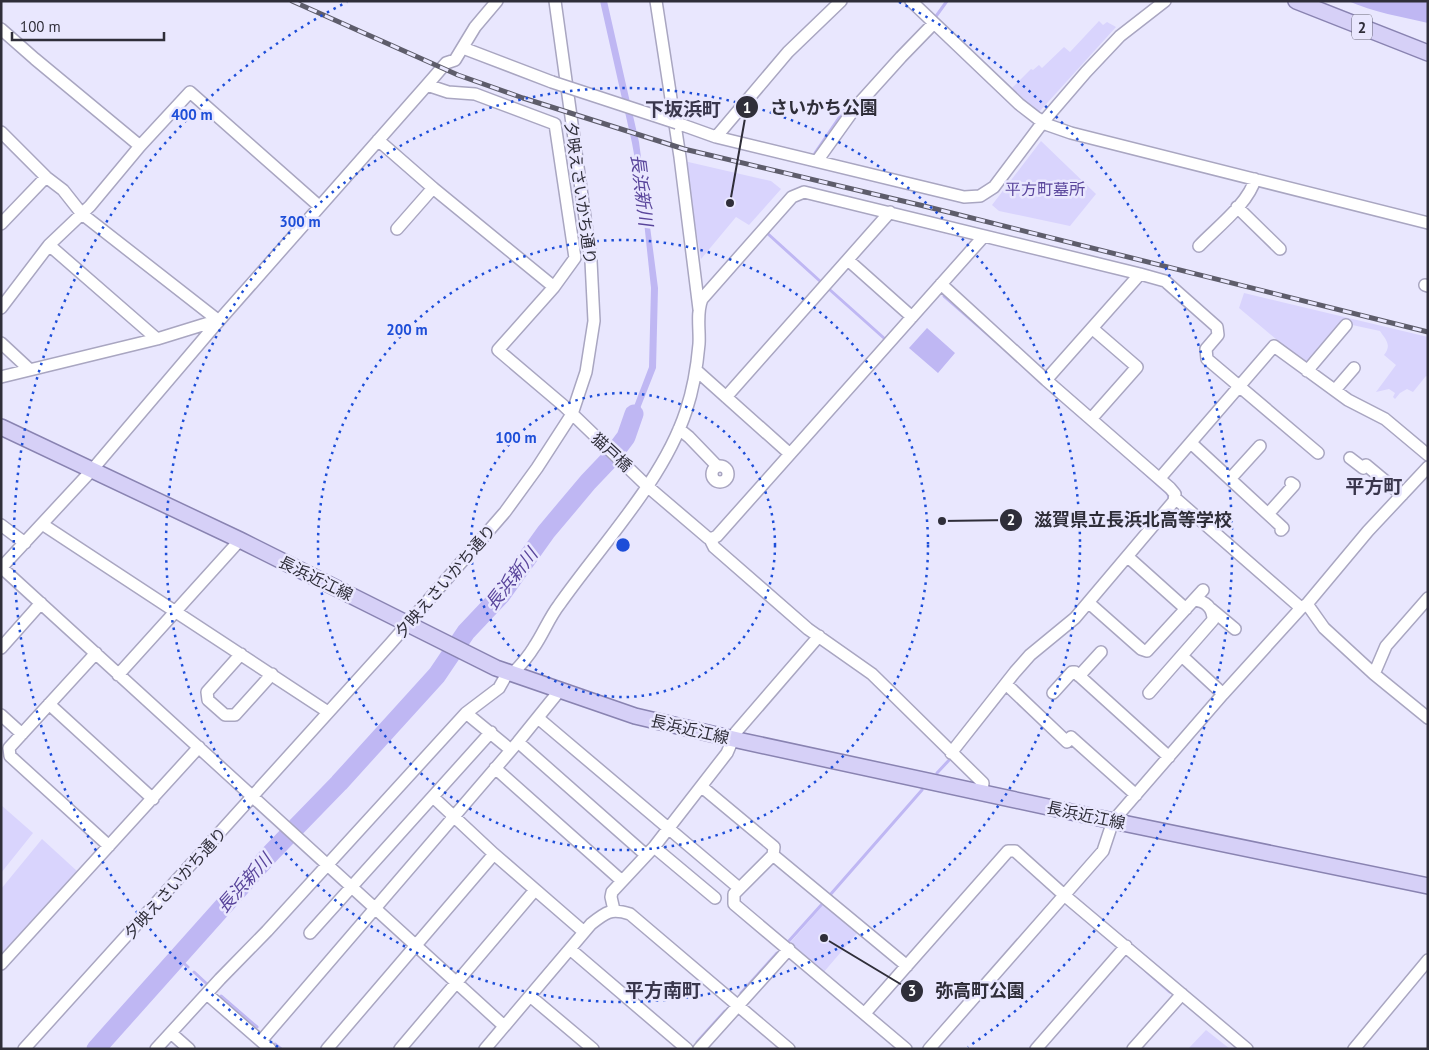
<svg xmlns="http://www.w3.org/2000/svg" width="1429" height="1050" font-family="'PT Sans','Noto Sans JP',sans-serif">
  <style>
    .green { fill: #d9d4fd }
    .water { fill: #bfb7f3 }
    .lines { fill: none; stroke-linecap: round; stroke-linejoin: round }
    .stream { stroke: #bfb7f3; stroke-width: 3 }
    .river { stroke: #bfb7f3; stroke-width: 19 }
    .minor-casing { stroke: #a9a6c1; stroke-width: 14 }
    .major-casing { stroke: #8983b1; stroke-width: 18 }
    .minor { stroke: #fff; stroke-width: 11 }
    .major { stroke: #d6d0f7; stroke-width: 15 }
    .rail-casing { stroke: #5e5d6b; stroke-width: 5 }
    .rail { stroke: #e9e7fe; stroke-width: 3; stroke-dasharray: 9; stroke-linecap: butt }
    .minor-bridge-casing { stroke: #a9a6c1; stroke-width: 14; stroke-linecap: butt }
    .minor-bridge { stroke: #fff; stroke-width: 11 }
    .ring { fill: none; stroke: #1d4ed8; stroke-width: 2.5; stroke-dasharray: 2.5 5 }
    .labels { text-anchor: middle; dominant-baseline: central; stroke-width: 5; stroke-linejoin: round; paint-order: stroke }
    .shield { fill: #e9e7fe; stroke: #676674; stroke-width: 1 }
    .shield-label { font-size: 15px; font-weight: bold; fill: #2f2e39 }
    .park-label { font-size: 16px; fill: #5a469c; stroke: #e9e7fe }
    .street-label { font-size: 16px; fill: #2f2e39; stroke: #e9e7fe }
    .water-label { font-size: 18px; font-style: italic; fill: #59459b; stroke: #e9e7fe }
    .quarter-label { font-size: 19px; font-weight: bold; fill: #39364c; stroke: #e9e7fe }
    .centre { fill: #1d4ed8; stroke: #e9e7fe; stroke-width: 2.5 }
    .ring-label { font-size: 15px; text-anchor: middle; font-weight: bold; fill: #1d4ed8; stroke: #e9e7fe; stroke-width: 5; stroke-linejoin: round; paint-order: stroke }
    .leader { fill: none; stroke: #2f2e39; stroke-width: 2 }
    .callout-dot { fill: #2f2e39; stroke: #e9e7fe; stroke-width: 2 }
    .mark-label { font-size: 15px; text-anchor: middle; font-weight: bold; fill: #fff }
    .callout-label { font-size: 18px; text-anchor: middle; font-weight: bold; fill: #2f2e39; stroke: #e9e7fe; stroke-width: 5; stroke-linejoin: round; paint-order: stroke }
  </style>
  <rect width="100%" height="100%" fill="#e9e7fe"/>
  <!-- green -->
  <path class="green" d="M1099,21L1103,25L1107,22L1116,27L1039,112H1034L1010,90L1031,69L1033,70L1039,65L1042,68L1064,47L1070,52Z
    M1041,141L1096,194L1070,226L999,211L992,205Z
    M684,161L771,181L781,189L749,225L736,217L701,259Z
    M1244,293L1428,337V377L1426,376L1413,392L1407,389L1400,393L1395,399L1393,397L1395,393L1389,389L1376,392L1396,365L1384,355C1392,345 1386,340 1380,331L1343,323L1307,365L1239,308Z
    M1,805L33,833L1,873Z
    M42,839L77,871L2,954L1,889Z
    M824,904L858,932L823,973L789,944Z
    M1206,1030L1230,1049H1188Z"/>
  <!-- water -->
  <path class="water" d="M600,1H607L639,142L658,288L656,368L628,439L623,435L649,367L651,288L641,193L632,143Z
    M1348,1H1428V23C1402,17 1373,12 1348,1Z
    M927,328L955,353L938,373L909,348Z"/>
  <g class="lines">
    <!-- stream -->
    <path class="stream" d="M934,19L947,1
      M815,153L845,109
      M767,233L821,282
      M829,289L885,339
      M944,296L1000,345
      M1130,460L1168,494L1169,499
      M937,773L951,758
      M830,895L922,790
      M788,942L823,903
      M178,958L188,967
      M1146,971L1170,992
      M194,972L207,984
      M741,993L777,953
      M221,996L257,1027
      M697,1042L725,1011
      M275,1044L281,1049"/>
    <!-- river -->
    <path class="river" d="M96,1049L271,853L339,783L437,675L466,632L501,595L546,532L588,482L608,461L626,437L634,414"/>
    <!-- minor casing -->
    <g class="minor-casing">
      <path id="minor" d="M656,1L680,157L699,309
        M911,1L1019,104L1037,118L1048,125L1071,133L1428,223
        M1,29L35,59L140,146L190,92L319,206
        M463,48L552,82
        M427,85L448,92L475,94L555,124L575,258L554,287L498,350L564,406L647,486L708,538H713L717,536L984,236
        M677,123L716,137L964,197L980,196L994,187L1043,122L1086,72L1120,36L1165,1
        M1,132L46,177L63,190L82,214L219,321
        M716,137L788,52L841,1
        M378,140L433,188L554,287
        M817,161L855,108L901,57L934,23
        M1237,207L1280,249
        M1,224L46,177
        M397,229L433,188
        M49,245L157,339
        M1199,246C1216,228 1249,203 1255,179
        M848,260L912,317
        M1140,274L1165,281L1217,327L1218,335L1206,349L1207,359L1318,453
        M941,284L1046,380
        M1425,285L1428,286
        M1,308L49,245L90,206L140,146
        M1,343L29,369
        M696,370L790,454
        M1307,371L1346,325
        M1,377L157,339L212,322L217,323L427,85L446,63L455,60L475,27L497,1
        M1335,390L1354,368
        M726,397L890,212
        M1091,419L1137,367L1093,329
        M679,429L689,437L717,466
        M1191,443L1283,528L1281,530
        M1350,458L1363,468L1366,465L1402,495
        M712 474a8 8 0 1 1 16 0a8 8 0 1 1-16 0Z
        M1160,478L1274,346L1348,400L1385,419L1428,455
        M1230,479L1260,446
        M1175,498L1301,608
        M1268,514L1294,485L1291,483
        M42,524L328,712
        M1,525L25,543
        M710,539L714,547L808,629L872,674L983,783L982,792
        M1128,557L1186,609
        M1,568L92,470L217,323
        M2,568L504,1026
        M1089,603L1141,649L1147,651L1203,590
        M1307,604L1324,628L1374,674L1428,718
        M1211,609L1235,629
        M1,648L41,603
        M96,653L9,748L10,756L109,846
        M241,654L207,692L208,700L225,715H235L272,674
        M1182,656L1223,694
        M512,674C520,666 528,657 534,647C543,634 549,618 559,605C601,545 663,481 686,411C693,390 697,367 699,344C700,330 696,313 702,299L792,197L804,192L1140,274L1046,380L1170,488L1175,494L1174,501L1075,618L1030,655L1015,672L951,753
        M1374,674L1386,646L1428,598
        M118,675L240,540
        M1079,676L1101,652
        M1006,684L1067,742L1071,737L1136,795
        M1053,693L1072,672H1075L1169,757
        M1149,693L1213,620C1213,608 1206,601 1194,600
        M49,704L153,799
        M466,713L511,750
        M1,715L22,734
        M538,718L739,888
        M518,742L646,855
        M495,768L622,881
        M702,787L774,847L773,855L907,966
        M433,797L494,854L584,932
        M654,847L715,898
        M773,855L734,894V904L906,1049
        M614,910L611,897L612,892L654,847L727,753L736,732L819,636
        M310,933L491,732
        M570,949L687,1049
        M1,964L199,747
        M207,994L270,1049
        M530,996L593,1049
        M865,1013L1008,851H1015L1064,895L1247,1049
        M171,1033L189,1049
        M261,1041L518,742L560,690
        M24,1049L391,643L505,512L537,468L572,414L586,372L594,321L591,261L555,1
        M156,1049L220,979L267,931L466,713L499,688L508,672
        M327,1049L494,854
        M400,1049L535,890
        M485,1049L591,924C606,912 611,908 630,914L789,1049
        M699,1049L789,949
        M929,1049L1103,851L1113,821L1223,694L1301,608L1307,604L1368,531L1428,467
        M1036,1049L1126,946
        M1133,1049L1182,994
        M1354,1049L1428,960"/>
    </g>
    <!-- major casing -->
    <g class="major-casing">
      <path id="major" d="M1296,1L1428,53
        M1,427L240,540L496,668L635,716L742,741L1113,821L1428,886"/>
    </g>
    <!-- minor -->
    <use href="#minor" class="minor"/>
    <!-- major -->
    <use href="#major" class="major"/>
    <!-- rail casing -->
    <g class="rail-casing">
      <path id="rail" d="M292,1L458,75L523,98L684,149L924,206L1428,332"/>
    </g>
    <!-- rail -->
    <use href="#rail" class="rail"/>
    <!-- minor-bridge casing -->
    <g class="minor-bridge-casing">
      <path id="minor-bridge" d="M552,82L677,123"/>
    </g>
    <!-- minor-bridge -->
    <use href="#minor-bridge" class="minor-bridge"/>
  </g>
  <!-- distance rings -->
  <g class="ring">
    <circle cx="623" cy="545" r="152"/>
    <circle cx="623" cy="545" r="305"/>
    <circle cx="623" cy="545" r="457"/>
    <path d="M278 1047A609 609 0 0 1 347 2M899 2A609 609 0 0 1 968 1047"/>
  </g>
  <g class="labels">
    <!-- shield labels -->
    <rect class="shield" x="1352" y="14.5" width="20" height="25" rx="4"/>
    <g class="shield-label">
      <text x="1362" y="27">2</text>
    </g>
    <!-- park labels -->
    <g class="park-label">
      <text x="1045" y="189">平方町墓所</text>
    </g>
    <!-- street labels -->
    <g class="street-label">
      <text transform="translate(581 193) rotate(82)">夕映えさいかち通り</text>
      <text transform="translate(612 452) rotate(43)">猫戸橋</text>
      <text transform="translate(316 578) rotate(26)">長浜近江線</text>
      <text transform="translate(445 581) rotate(-49)">夕映えさいかち通り</text>
      <text transform="translate(690 729) rotate(13)">長浜近江線</text>
      <text transform="translate(1086 815) rotate(12)">長浜近江線</text>
      <text transform="translate(175 883) rotate(-48)">夕映えさいかち通り</text>
    </g>
    <!-- water labels -->
    <g class="water-label">
      <text transform="translate(642 190) rotate(83)">長浜新川</text>
      <text transform="translate(511 579) rotate(-52)">長浜新川</text>
      <text transform="translate(244 883) rotate(-48)">長浜新川</text>
    </g>
    <!-- quarter labels -->
    <g class="quarter-label">
      <text x="683" y="109">下坂浜町</text>
      <text x="1374" y="486">平方町</text>
      <text x="663" y="990">平方南町</text>
    </g>
  </g>
  <circle cx="623" cy="545" r="8" class="centre"/>
  <g class="ring-label">
    <text x="192" y="120">400 m</text>
    <text x="300" y="227">300 m</text>
    <text x="407" y="335">200 m</text>
    <text x="516" y="443">100 m</text>
  </g>
  <!-- callouts -->
  <path class="leader" d="M730 203L747 107M942 521L1011 520M824 938L912 991"/>
  <g class="callout-dot">
    <circle cx="730" cy="203" r="5"/>
    <circle cx="942" cy="521" r="5"/>
    <circle cx="824" cy="938" r="5"/>
    <circle cx="747" cy="107" r="12"/>
    <circle cx="1011" cy="520" r="12"/>
    <circle cx="912" cy="991" r="12"/>
  </g>
  <g class="mark-label">
    <text x="747" y="113">1</text>
    <text x="1011" y="525">2</text>
    <text x="912" y="996">3</text>
  </g>
  <g class="callout-label">
    <text x="824" y="114">さいかち公園</text>
    <text x="1133" y="526">滋賀県立長浜北高等学校</text>
    <text x="980" y="997">弥高町公園</text>
  </g>
  <!-- border -->
  <rect width="1429" height="1050" fill="none" stroke="#2f2e39" stroke-width="5"/>
  <!-- scale -->
  <path d="M12 32v8h152v-8" fill="none" stroke="#2f2e39" stroke-width="2.5"/>
  <text x="20" y="32" font-size="15" fill="#2f2e39" stroke="#e9e7fe" stroke-width="4" paint-order="stroke">100 m</text>
</svg>
